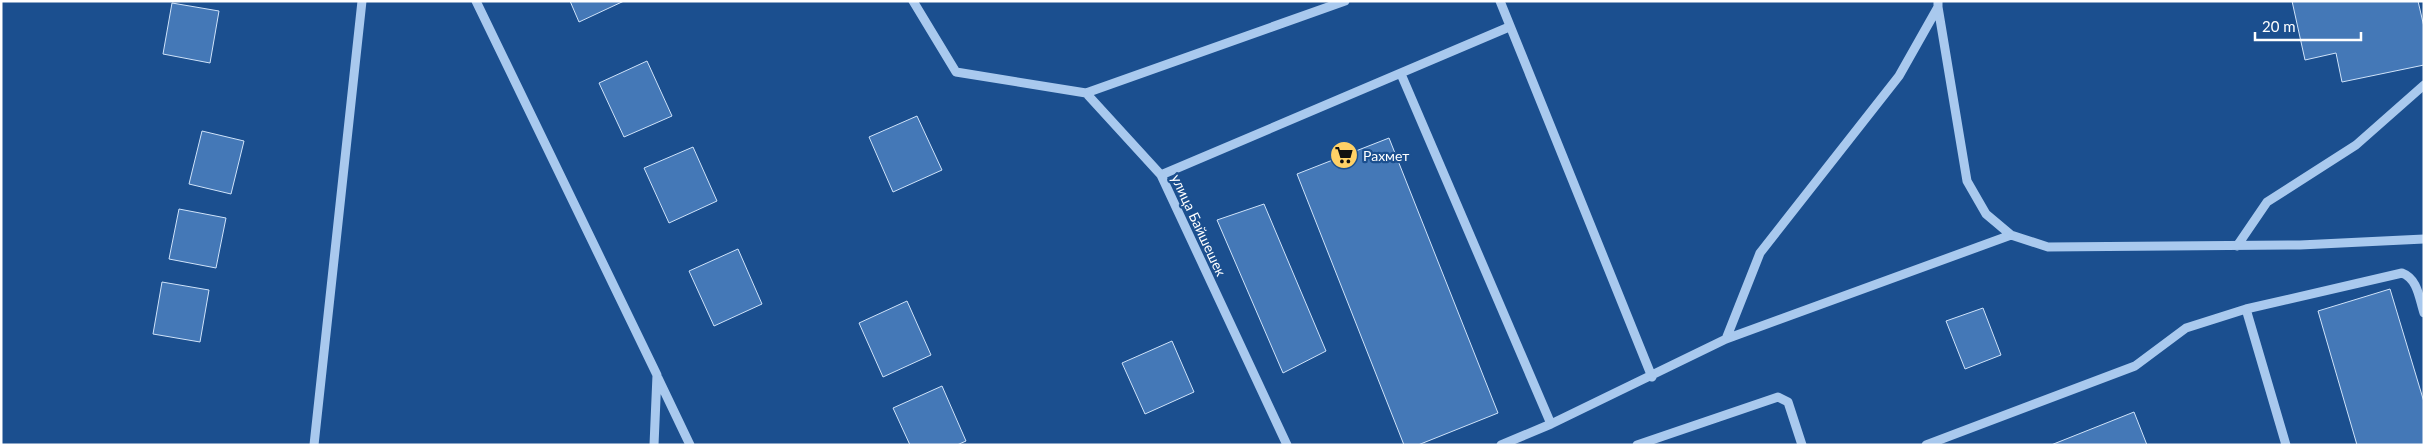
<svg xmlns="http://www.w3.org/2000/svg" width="2425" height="446" font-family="Lato,sans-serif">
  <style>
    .building { fill: #4478b7; stroke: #cfe3fa }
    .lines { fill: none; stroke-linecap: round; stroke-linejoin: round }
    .minor { stroke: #a9c9ee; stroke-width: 9 }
    .labels { text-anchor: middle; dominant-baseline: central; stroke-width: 4.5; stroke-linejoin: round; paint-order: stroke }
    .poi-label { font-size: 14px; fill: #fff; stroke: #1b4f8f; text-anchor: start }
    .street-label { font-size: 14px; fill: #fff; stroke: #1b4f8f }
  </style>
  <rect width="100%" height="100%" fill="#1b4f8f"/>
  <!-- building -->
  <path class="building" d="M570,1H624L579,22Z
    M2292,1H2418L2424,27V65L2342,82L2336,53L2305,60Z
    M172,3L219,11L210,63L163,54Z
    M647,61L672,116L624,137L599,83Z
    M917,116L942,170L893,192L869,137Z
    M202,131L244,141L231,194L189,184Z
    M1389,138L1498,413L1418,445H1404L1297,174Z
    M693,147L717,201L669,223L644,168Z
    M1264,204L1326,351L1283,373L1217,220Z
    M179,209L226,218L216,268L169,259Z
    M738,249L762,304L714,326L689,271Z
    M162,282L209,290L200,342L153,334Z
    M2390,289L2424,402V445H2357L2318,311Z
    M907,301L931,355L883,377L859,323Z
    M1983,308L2001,355L1965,369L1946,321Z
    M1172,341L1194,392L1145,414L1122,363Z
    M942,386L966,441L957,445H910L893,408Z
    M2134,412L2147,445H2051Z"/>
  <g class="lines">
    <!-- minor -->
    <path class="minor" d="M476,1L657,375L654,445
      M913,1L956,72L1086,93L1161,175L1287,445
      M1500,1L1652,377
      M1938,7L1967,181L1986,214L2011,235
      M1401,74L1551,424
      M1086,93L1345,1
      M1161,175L1509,27
      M2237,246L2267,202L2356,145L2424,85
      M2246,309L2286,445
      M1726,339L1760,253L1899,76L1938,7V1
      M658,378L690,445
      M314,445L362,1
      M1501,445L1551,424L1726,339L2011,235L2048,247L2300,245L2424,239
      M1637,445L1778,397L1788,402L1802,445
      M1926,445L2135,366L2186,328L2246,309L2402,273C2418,279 2419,298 2424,313"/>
  </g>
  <!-- icons -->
  <defs>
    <g id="supermarket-disc" transform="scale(1.4375)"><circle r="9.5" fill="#ffd166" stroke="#1b4f8f"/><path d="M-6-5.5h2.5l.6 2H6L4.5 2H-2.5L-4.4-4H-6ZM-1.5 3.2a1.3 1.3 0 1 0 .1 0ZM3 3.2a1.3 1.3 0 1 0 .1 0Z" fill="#111"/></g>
  </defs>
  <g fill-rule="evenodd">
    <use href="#supermarket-disc" x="1344" y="155"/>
  </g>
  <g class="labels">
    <!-- poi labels -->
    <g class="poi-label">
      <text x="1363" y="155">Рахмет</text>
    </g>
    <!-- street labels -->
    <g class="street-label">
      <text transform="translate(1199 225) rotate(65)">улица Байшешек</text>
    </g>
  </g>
  <!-- border -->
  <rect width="2425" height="446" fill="none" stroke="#ffffff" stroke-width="5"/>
  <!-- scale -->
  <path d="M2255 32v8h106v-8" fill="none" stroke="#ffffff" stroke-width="2.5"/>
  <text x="2262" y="32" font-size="15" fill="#ffffff" stroke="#1b4f8f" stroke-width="4" paint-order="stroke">20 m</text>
</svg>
